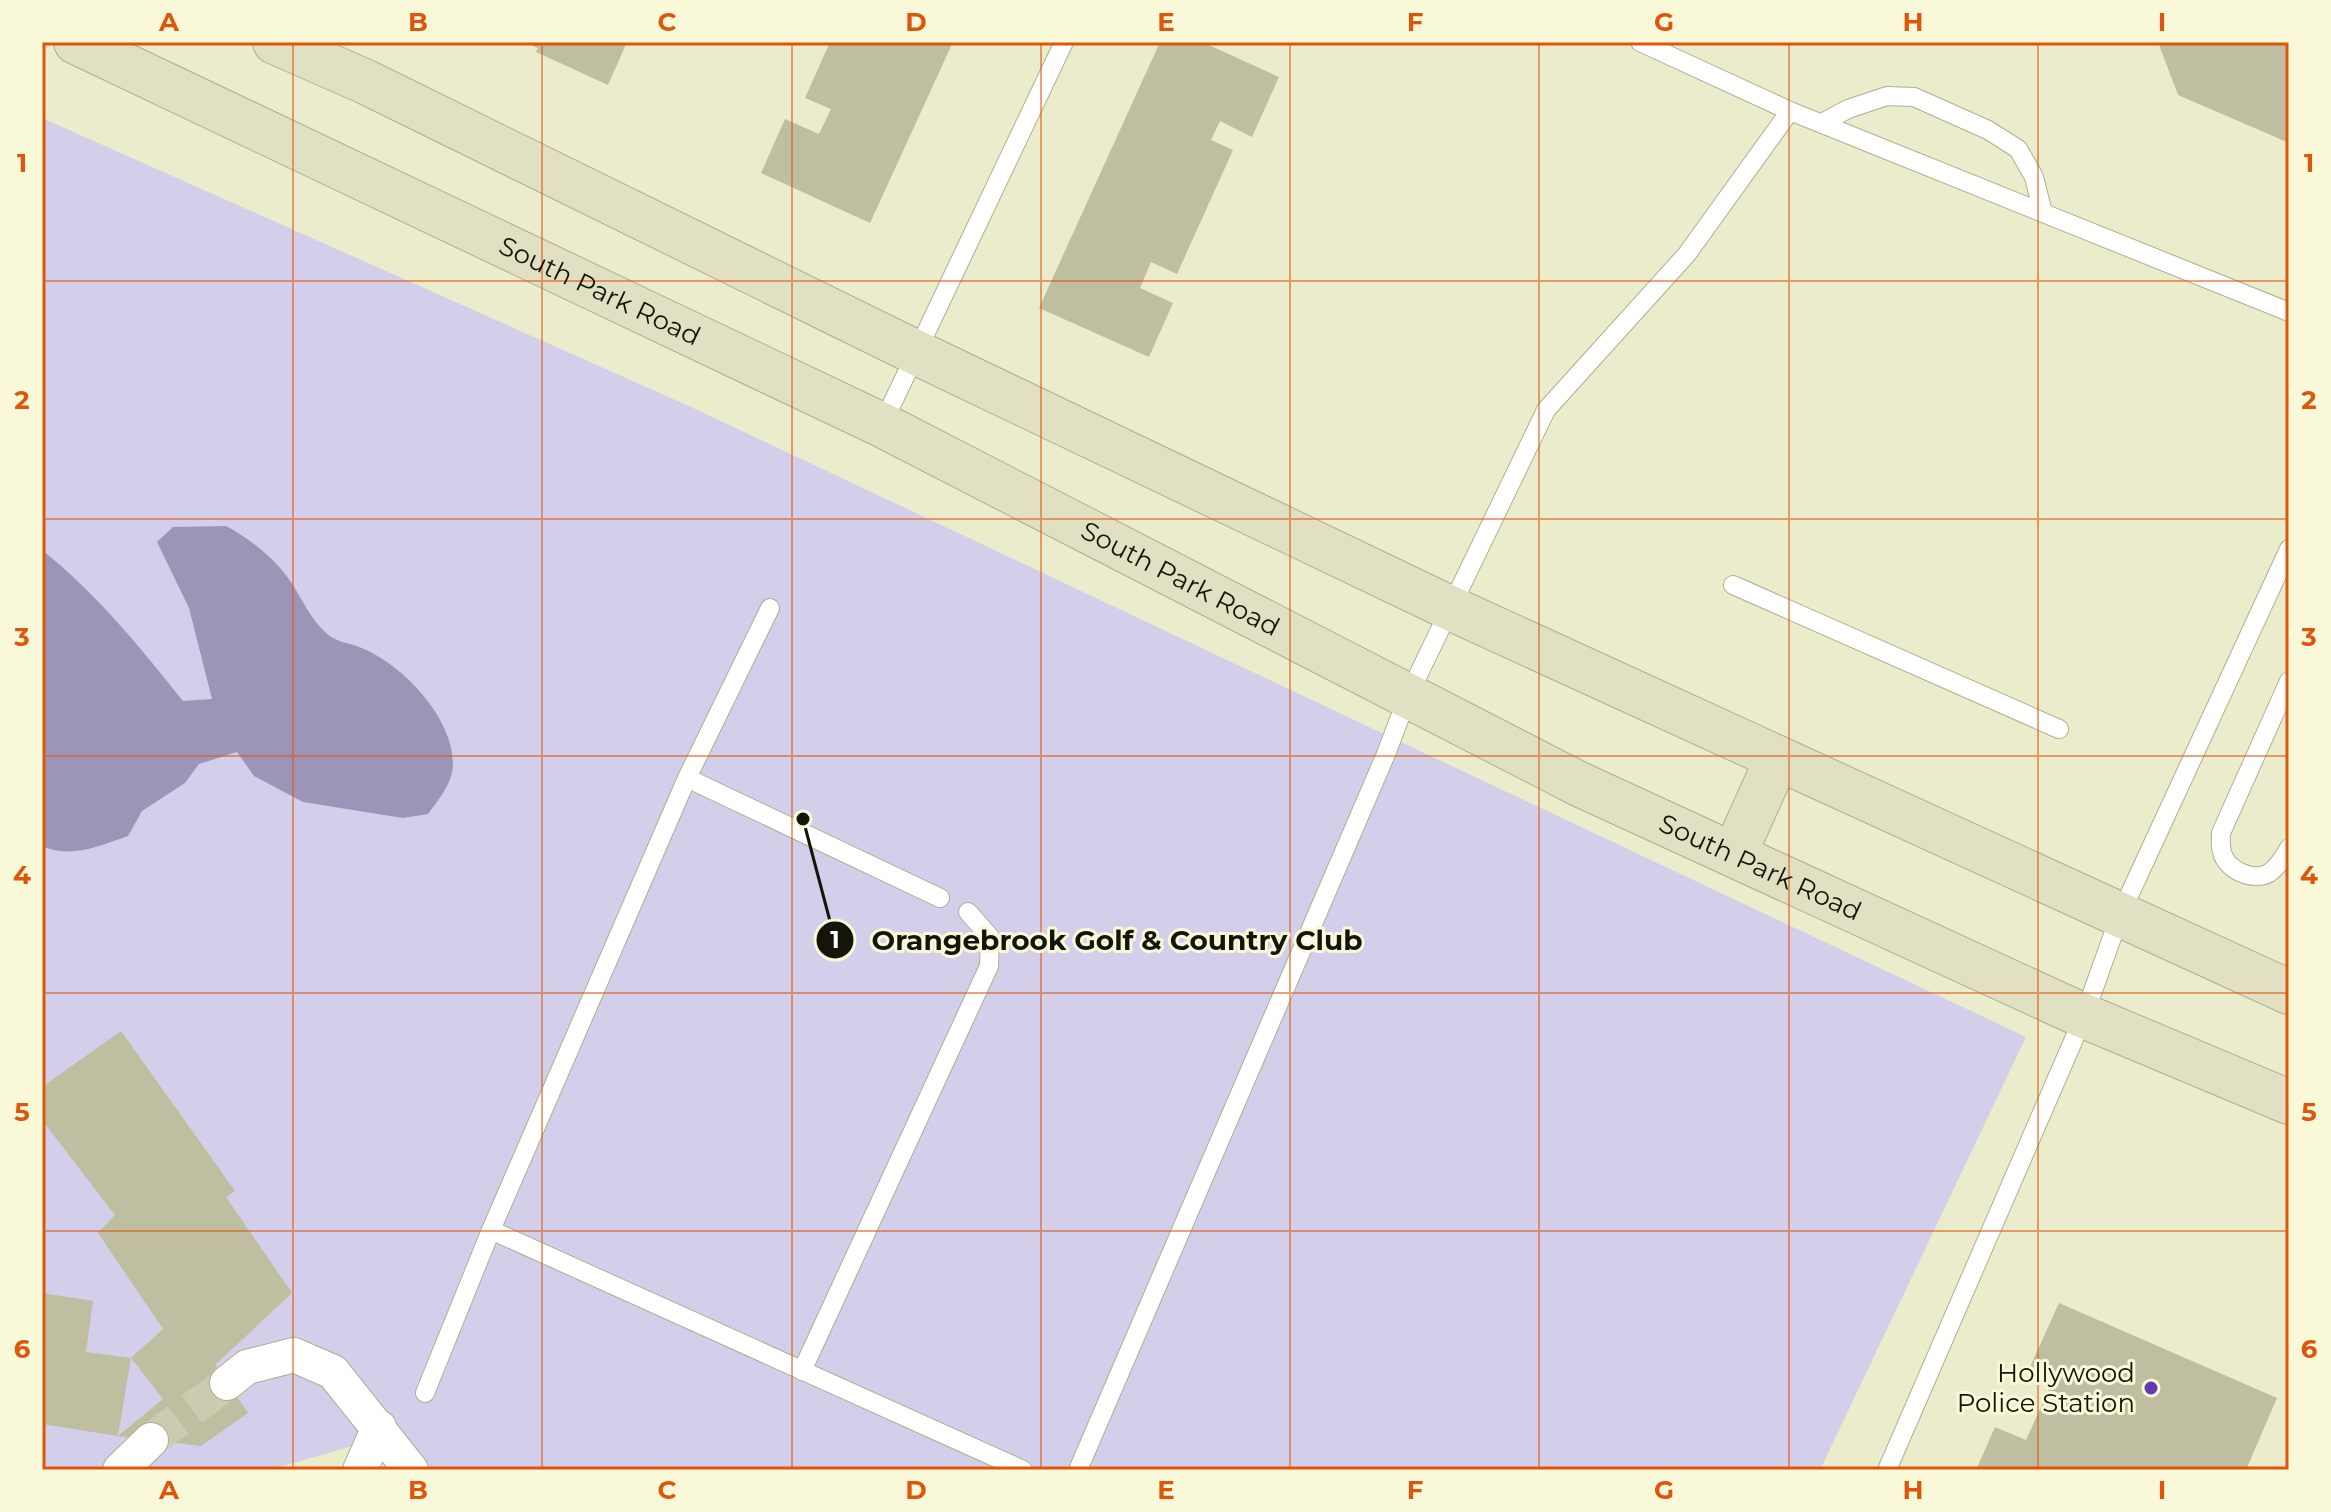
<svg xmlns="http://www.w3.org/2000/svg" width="2331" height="1512" font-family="Montserrat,sans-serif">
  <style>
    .green { fill: #d3cee9 }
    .water { fill: #9d95b8 }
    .building { fill: #bfbea0 }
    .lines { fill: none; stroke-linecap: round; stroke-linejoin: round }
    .street-tunnel { stroke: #cbccaf; stroke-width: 34; stroke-dasharray: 34 17; stroke-linecap: butt }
    .lane-casing { stroke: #afaf91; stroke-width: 20 }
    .street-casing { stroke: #afaf91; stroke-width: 36 }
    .secondary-casing { stroke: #afaf91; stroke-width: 46 }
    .lane { stroke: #fff; stroke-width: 18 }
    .street { stroke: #fff; stroke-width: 34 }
    .secondary { stroke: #e1e0c2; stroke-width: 44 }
    .grid { fill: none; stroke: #dd560c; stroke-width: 2; stroke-opacity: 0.55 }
    .poi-dot { fill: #6438b0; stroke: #f9f9d9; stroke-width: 3 }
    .labels { text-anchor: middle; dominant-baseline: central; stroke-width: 6; stroke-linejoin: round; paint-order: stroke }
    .street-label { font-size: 26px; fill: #141409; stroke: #f9f9d9 }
    .poi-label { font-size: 26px; fill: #141409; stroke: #f9f9d9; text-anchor: end }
    .leader { fill: none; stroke: #141409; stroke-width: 3 }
    .callout-dot { fill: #141409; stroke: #f9f9d9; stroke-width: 3 }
    .mark-label { font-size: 24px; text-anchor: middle; font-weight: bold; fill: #fff }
    .callout-label { font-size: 28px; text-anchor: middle; font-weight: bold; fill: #141409; stroke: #f9f9d9; stroke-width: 6; stroke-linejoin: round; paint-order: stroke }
    .neatline { fill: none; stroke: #dd560c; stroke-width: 3 }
    .grid-label { font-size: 26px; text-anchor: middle; font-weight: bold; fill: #dd560c }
  </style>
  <rect width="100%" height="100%" fill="#ebeccc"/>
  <!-- green -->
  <path class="green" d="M42,118L689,406L2026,1037L1820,1470H406L353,1446L269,1470H42Z"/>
  <!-- water -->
  <path class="water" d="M226,526C250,539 275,558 291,582C302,599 310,618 325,632C338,644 349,642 364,649C404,666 454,719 453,765C452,784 439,799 428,814L403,818L303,802L254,776L237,752L199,764L185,783L142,811L128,836C99,846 71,859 42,846V550C96,593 140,647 183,701L212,699L189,608L157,542L173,527Z"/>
  <!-- building -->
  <path class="building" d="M524,42H627L608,85L536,52L538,48Z
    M830,42H953L870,223L761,173L785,119L819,134L831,109L805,98Z
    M1160,42H1202L1279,77L1252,137L1220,121L1211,140L1233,150L1177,274L1151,262L1140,288L1173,303L1149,357L1039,308Z
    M2158,42H2289V143L2178,95Z
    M121,1031L235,1191L226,1197L292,1293L215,1365L248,1413L201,1446L118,1436L163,1399L131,1358L163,1329L98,1233L115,1215L42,1120V1087Z
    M42,1293L93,1301L86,1352L131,1358L118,1436L42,1424Z
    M2059,1303L2277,1398L2246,1470H1976L1995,1427L2026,1440L2054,1378L2030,1367Z"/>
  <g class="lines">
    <!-- street-tunnel -->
    <path class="street-tunnel" d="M151,1440L227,1383"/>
    <!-- lane casing -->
    <g class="lane-casing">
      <path id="lane" d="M1640,42L1790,111L2289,312
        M1822,123L1848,109L1887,96L1914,97L1988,130L2018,149L2034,177L2043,213
        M882,425L1064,42
        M1733,585L2059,729
        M2289,681L2221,833C2221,838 2220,846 2222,852C2226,870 2253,882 2269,873C2278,867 2284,857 2289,848
        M687,778L770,608
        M940,898L687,778L491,1230L1023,1470
        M802,1371L989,966L990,937L968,912
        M425,1393L491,1230
        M1078,1470L1386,754L1408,696L1546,410L1687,254L1790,111
        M1887,1470L2084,1016L2120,915L2289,549"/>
    </g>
    <!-- street casing -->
    <g class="street-casing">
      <path id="street" d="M227,1383L247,1367L294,1355L333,1372L411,1470
        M120,1470L151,1440
        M360,1470L379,1427"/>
    </g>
    <!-- secondary casing -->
    <g class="secondary-casing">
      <g id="secondary">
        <path id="s1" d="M76,42L882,425L1579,784L2084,1016L2289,1102"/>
        <path d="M275,42L366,82L915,352L1450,608L2289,992"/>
        <path d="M1734,855L1777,759"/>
      </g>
    </g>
    <!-- lane -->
    <use href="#lane" class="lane"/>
    <!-- street -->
    <use href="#street" class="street"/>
    <!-- secondary -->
    <use href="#secondary" class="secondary"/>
  </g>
  <!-- grid -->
  <path class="grid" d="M293,42V1470M542,42V1470M792,42V1470M1041,42V1470M1290,42V1470M1539,42V1470M1789,42V1470M2038,42V1470M42,281H2289M42,519H2289M42,756H2289M42,993H2289M42,1231H2289"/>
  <!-- markers -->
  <circle class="poi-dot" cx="2151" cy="1388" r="8"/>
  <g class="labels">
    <!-- street labels -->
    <g class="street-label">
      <text stroke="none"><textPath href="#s1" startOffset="580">South Park Road</textPath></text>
      <text stroke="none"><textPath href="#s1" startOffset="1228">South Park Road</textPath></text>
      <text stroke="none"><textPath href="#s1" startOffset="1876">South Park Road</textPath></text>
    </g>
    <!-- poi labels -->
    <g class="poi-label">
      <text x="2135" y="1373">Hollywood<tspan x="2135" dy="30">Police Station</tspan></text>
    </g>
  </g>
  <!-- callouts -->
  <path class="leader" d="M803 819L835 940"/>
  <g class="callout-dot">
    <circle cx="803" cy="819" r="8"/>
    <circle cx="835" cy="940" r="20"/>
  </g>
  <g class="mark-label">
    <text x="835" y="948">1</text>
  </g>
  <g class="callout-label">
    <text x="1117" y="950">Orangebrook Golf &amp; Country Club</text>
  </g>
  <!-- border -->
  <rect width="2331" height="1512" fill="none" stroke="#f9f9d9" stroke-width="88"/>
  <rect x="44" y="44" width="2243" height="1424" class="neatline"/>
  <g class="grid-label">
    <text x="169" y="31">A</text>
    <text x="418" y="31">B</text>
    <text x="667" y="31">C</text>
    <text x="916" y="31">D</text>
    <text x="1166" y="31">E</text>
    <text x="1415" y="31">F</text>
    <text x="1664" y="31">G</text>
    <text x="1913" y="31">H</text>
    <text x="2162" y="31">I</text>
    <text x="22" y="172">1</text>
    <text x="2309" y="172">1</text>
    <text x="22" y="409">2</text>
    <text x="2309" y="409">2</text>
    <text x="22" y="646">3</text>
    <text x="2309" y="646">3</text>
    <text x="22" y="884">4</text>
    <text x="2309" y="884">4</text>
    <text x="22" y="1121">5</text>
    <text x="2309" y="1121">5</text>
    <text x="22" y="1358">6</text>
    <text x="2309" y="1358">6</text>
    <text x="169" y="1499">A</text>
    <text x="418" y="1499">B</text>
    <text x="667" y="1499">C</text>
    <text x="916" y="1499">D</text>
    <text x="1166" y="1499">E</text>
    <text x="1415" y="1499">F</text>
    <text x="1664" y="1499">G</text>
    <text x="1913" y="1499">H</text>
    <text x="2162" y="1499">I</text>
  </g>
</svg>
